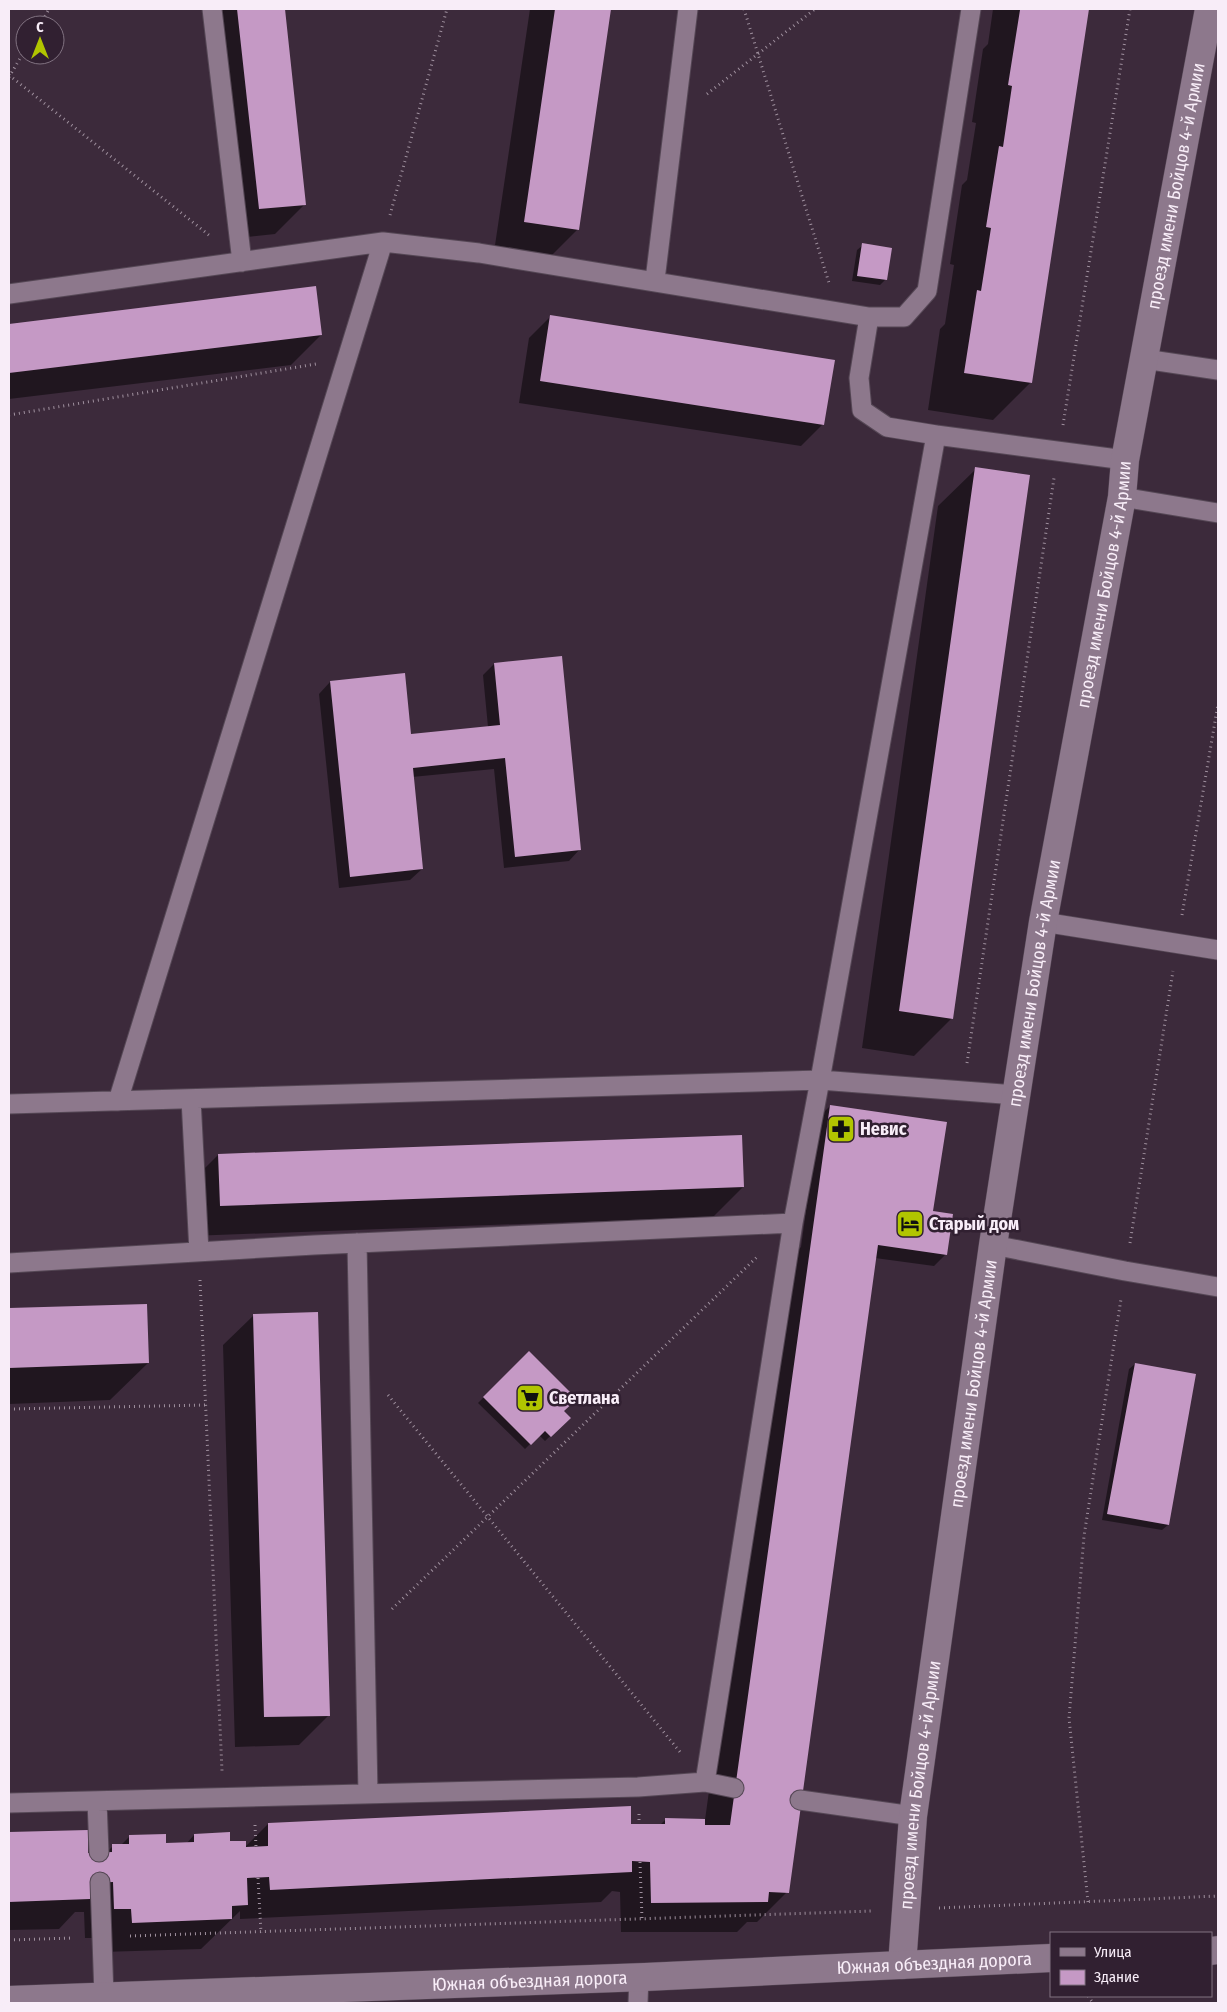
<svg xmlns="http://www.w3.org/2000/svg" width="1227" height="2012" font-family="'Fira Sans Condensed',sans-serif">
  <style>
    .shadow { fill: #0007 }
    .building { fill: #c599c5 }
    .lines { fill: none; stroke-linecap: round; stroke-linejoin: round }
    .service-casing { stroke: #554755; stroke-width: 21 }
    .tertiary-casing { stroke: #554755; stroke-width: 29 }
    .path { stroke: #9f909e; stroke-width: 3; stroke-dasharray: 1 4; stroke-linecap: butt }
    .service { stroke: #8d788c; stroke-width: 19 }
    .tertiary { stroke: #8d788c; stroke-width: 28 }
    .labels { text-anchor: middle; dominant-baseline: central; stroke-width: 5; stroke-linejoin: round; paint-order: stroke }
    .street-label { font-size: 18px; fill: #f8edf8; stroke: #312031 }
    .poi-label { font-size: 18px; font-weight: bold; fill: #f8edf8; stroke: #312031; text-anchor: start }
  </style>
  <rect width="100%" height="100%" fill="#3c2a3b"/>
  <!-- shadow -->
  <path class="shadow" d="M204,9H284L305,204L275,234L230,239Z
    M530,9H610L578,229L548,259L494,252Z
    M993,9H1088L1031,382L993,420L928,410L940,329L945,324L954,265L950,264L962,185L967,180L976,123L972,122L983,49L988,44Z
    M863,245L885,280L880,285L852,281L857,250Z
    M315,288L321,335L291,365L9,399V325Z
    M551,316L823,424L801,446L519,403L529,338Z
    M976,469L952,1018L914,1056L862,1048L938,506Z
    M494,664L580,849L569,861L504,868L494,769L412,777L422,869L410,880L339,888L319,694L330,682L410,735L488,727L483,675Z
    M830,1106L932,1212L945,1255L934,1266L875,1258L787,1892L757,1922H747L737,1932H621L620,1892L612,1891L601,1902L240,1919V1911L201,1949L102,1952V1938H85L84,1912H75L59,1929L9,1930V1834L87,1831V1854H105L113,1846H120L129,1837L165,1844H186L194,1835L245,1847L268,1824L660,1825L666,1819L705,1820L781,1267L801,1247L819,1117Z
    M218,1155L743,1187L713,1217L190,1236L188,1185Z
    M145,1305L148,1363L110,1400L9,1404V1310Z
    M317,1314L329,1715L299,1745L235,1747L223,1345L253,1316Z
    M529,1352L563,1411L569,1418L545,1441L539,1435L525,1449L478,1403Z
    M1135,1364L1168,1525L1162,1530L1102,1520L1129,1369Z"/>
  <!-- building -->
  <path class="building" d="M237,9H285L306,205L259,209Z
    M555,9H611L579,230L524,222Z
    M1024,9H1089L1032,383L964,373L977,290L981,291L991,228L986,227L999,146L1003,147L1012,86L1008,85L1020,10Z
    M862,243L892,248L887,280L857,276Z
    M316,286L322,335L9,373V324Z
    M550,315L835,360L824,425L540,381Z
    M975,467L1030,475L953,1019L899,1011Z
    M562,656L581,850L515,857L505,758L413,768L423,869L350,877L330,681L405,673L411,734L500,725L494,663Z
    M830,1105L947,1122L933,1211L953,1214L947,1255L878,1245L789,1893L769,1892L768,1902L651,1903L650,1862L632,1861V1872L270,1890L269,1877L247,1878L248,1905L232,1906V1919L132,1923L131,1909H114L113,1882L90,1883V1899L9,1902V1832L88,1830V1853L112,1852V1844H129V1835L166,1834V1843L194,1842V1834L230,1832V1841H246V1847L268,1846V1823L631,1806V1824H665V1818L705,1819V1825H730Z
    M742,1135L744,1187L220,1206L218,1154Z
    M147,1304L149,1363L9,1368V1308Z
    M318,1312L330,1716L264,1717L253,1314Z
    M529,1351L577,1399L564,1411L571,1418L551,1437L545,1431L531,1445L483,1397Z
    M1135,1363L1196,1374L1169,1525L1107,1514Z"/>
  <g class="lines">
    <!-- service casing -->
    <g class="service-casing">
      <path id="service" d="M212,9L242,262
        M971,9L927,291L904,317H869L859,378L862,410L887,427L936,435L820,1080L1016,1095
        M655,280L688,9
        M9,294L383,242L479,253L869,317
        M1144,359L1218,370
        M936,435L1125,460
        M1122,497L1218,513
        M1043,922L1218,950
        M191,1099L199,1252
        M118,1101L383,242
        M9,1104L820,1080L793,1223L705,1782
        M357,1243L368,1794
        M993,1245L1125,1271L1218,1287
        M9,1263L314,1245L793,1223
        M800,1800L913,1816
        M97,1801L99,1852
        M9,1803L638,1787L705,1782L734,1788
        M100,1882L104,1996
        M638,2003L639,1976"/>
    </g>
    <!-- tertiary casing -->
    <g class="tertiary-casing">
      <g id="tertiary">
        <path d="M1211,1951L1218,1950"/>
        <path id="s1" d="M902,1965L913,1816L993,1245L1043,922L1122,497L1125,460L1209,9"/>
        <path id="s2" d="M9,2000L645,1977L1051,1958"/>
      </g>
    </g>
    <!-- path -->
    <path class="path" d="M744,9L829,283
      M40,25L49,9
      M9,75L210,236
      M9,77L25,50
      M707,94L815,9
      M390,215L447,9
      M9,415L316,364
      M1063,425L1130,9
      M1182,915L1218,704
      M967,1063L1054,478
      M1130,1243L1173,971
      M200,1280L222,1771
      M388,1395L680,1752
      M9,1409L206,1405
      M392,1609L758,1256
      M639,1814V1823
      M255,1825L256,1847
      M640,1862L642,1919
      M258,1878L261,1933
      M1088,1902L1069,1718L1084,1536L1121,1299
      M939,1908L1218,1896
      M130,1936L873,1911
      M9,1940L73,1938
      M1088,1996L1093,2003"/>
    <!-- service -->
    <use href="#service" class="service"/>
    <!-- tertiary -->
    <use href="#tertiary" class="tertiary"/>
  </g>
  <!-- icons -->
  <defs>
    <g id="pharmacy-square" transform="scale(1.4375)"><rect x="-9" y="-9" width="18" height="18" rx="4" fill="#b1c500" stroke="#312031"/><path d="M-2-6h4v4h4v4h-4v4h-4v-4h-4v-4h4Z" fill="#111"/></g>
    <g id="hotel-square" transform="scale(1.4375)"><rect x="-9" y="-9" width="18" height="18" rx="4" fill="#b1c500" stroke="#312031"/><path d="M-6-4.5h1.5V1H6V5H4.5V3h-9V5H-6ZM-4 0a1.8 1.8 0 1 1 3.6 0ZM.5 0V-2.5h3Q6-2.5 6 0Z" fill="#111"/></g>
    <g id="supermarket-square" transform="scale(1.4375)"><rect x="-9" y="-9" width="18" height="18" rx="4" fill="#b1c500" stroke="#312031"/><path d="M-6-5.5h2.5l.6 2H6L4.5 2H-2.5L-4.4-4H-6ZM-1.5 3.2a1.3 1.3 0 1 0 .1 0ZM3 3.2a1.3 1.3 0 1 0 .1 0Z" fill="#111"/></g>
  </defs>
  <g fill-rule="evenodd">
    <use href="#pharmacy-square" x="841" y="1129"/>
    <use href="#hotel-square" x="910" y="1224"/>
    <use href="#supermarket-square" x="530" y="1398"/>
  </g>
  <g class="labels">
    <!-- street labels -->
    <g class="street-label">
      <text stroke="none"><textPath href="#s1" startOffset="1801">проезд имени Бойцов 4-й Армии</textPath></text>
      <text stroke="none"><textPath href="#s1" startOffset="1396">проезд имени Бойцов 4-й Армии</textPath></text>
      <text stroke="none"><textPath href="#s1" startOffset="991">проезд имени Бойцов 4-й Армии</textPath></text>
      <text stroke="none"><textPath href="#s1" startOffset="586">проезд имени Бойцов 4-й Армии</textPath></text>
      <text stroke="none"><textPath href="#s1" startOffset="181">проезд имени Бойцов 4-й Армии</textPath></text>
      <text stroke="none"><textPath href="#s2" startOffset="926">Южная объездная дорога</textPath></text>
      <text stroke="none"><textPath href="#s2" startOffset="521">Южная объездная дорога</textPath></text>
    </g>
    <!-- poi labels -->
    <g class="poi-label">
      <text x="860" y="1129">Невис</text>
      <text x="929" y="1224">Старый дом</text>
      <text x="549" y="1398">Светлана</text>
    </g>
  </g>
  <!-- border -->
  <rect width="1227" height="2012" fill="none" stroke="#f8edf8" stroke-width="20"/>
  <!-- legend -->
  <rect x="1050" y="1932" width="162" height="65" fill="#312031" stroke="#817281"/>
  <rect x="1060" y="1948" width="25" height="8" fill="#8d788c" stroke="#817281"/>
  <text x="1094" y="1957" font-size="15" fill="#f8edf8">Улица</text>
  <rect x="1060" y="1970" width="25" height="15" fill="#c599c5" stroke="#817281"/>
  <text x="1094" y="1982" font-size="15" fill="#f8edf8">Здание</text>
  <!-- north arrow -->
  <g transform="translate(40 40)"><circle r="24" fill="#312031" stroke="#817281"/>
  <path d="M0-4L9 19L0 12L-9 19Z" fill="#b1c500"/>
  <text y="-8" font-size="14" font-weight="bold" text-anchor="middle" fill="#f8edf8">С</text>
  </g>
</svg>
